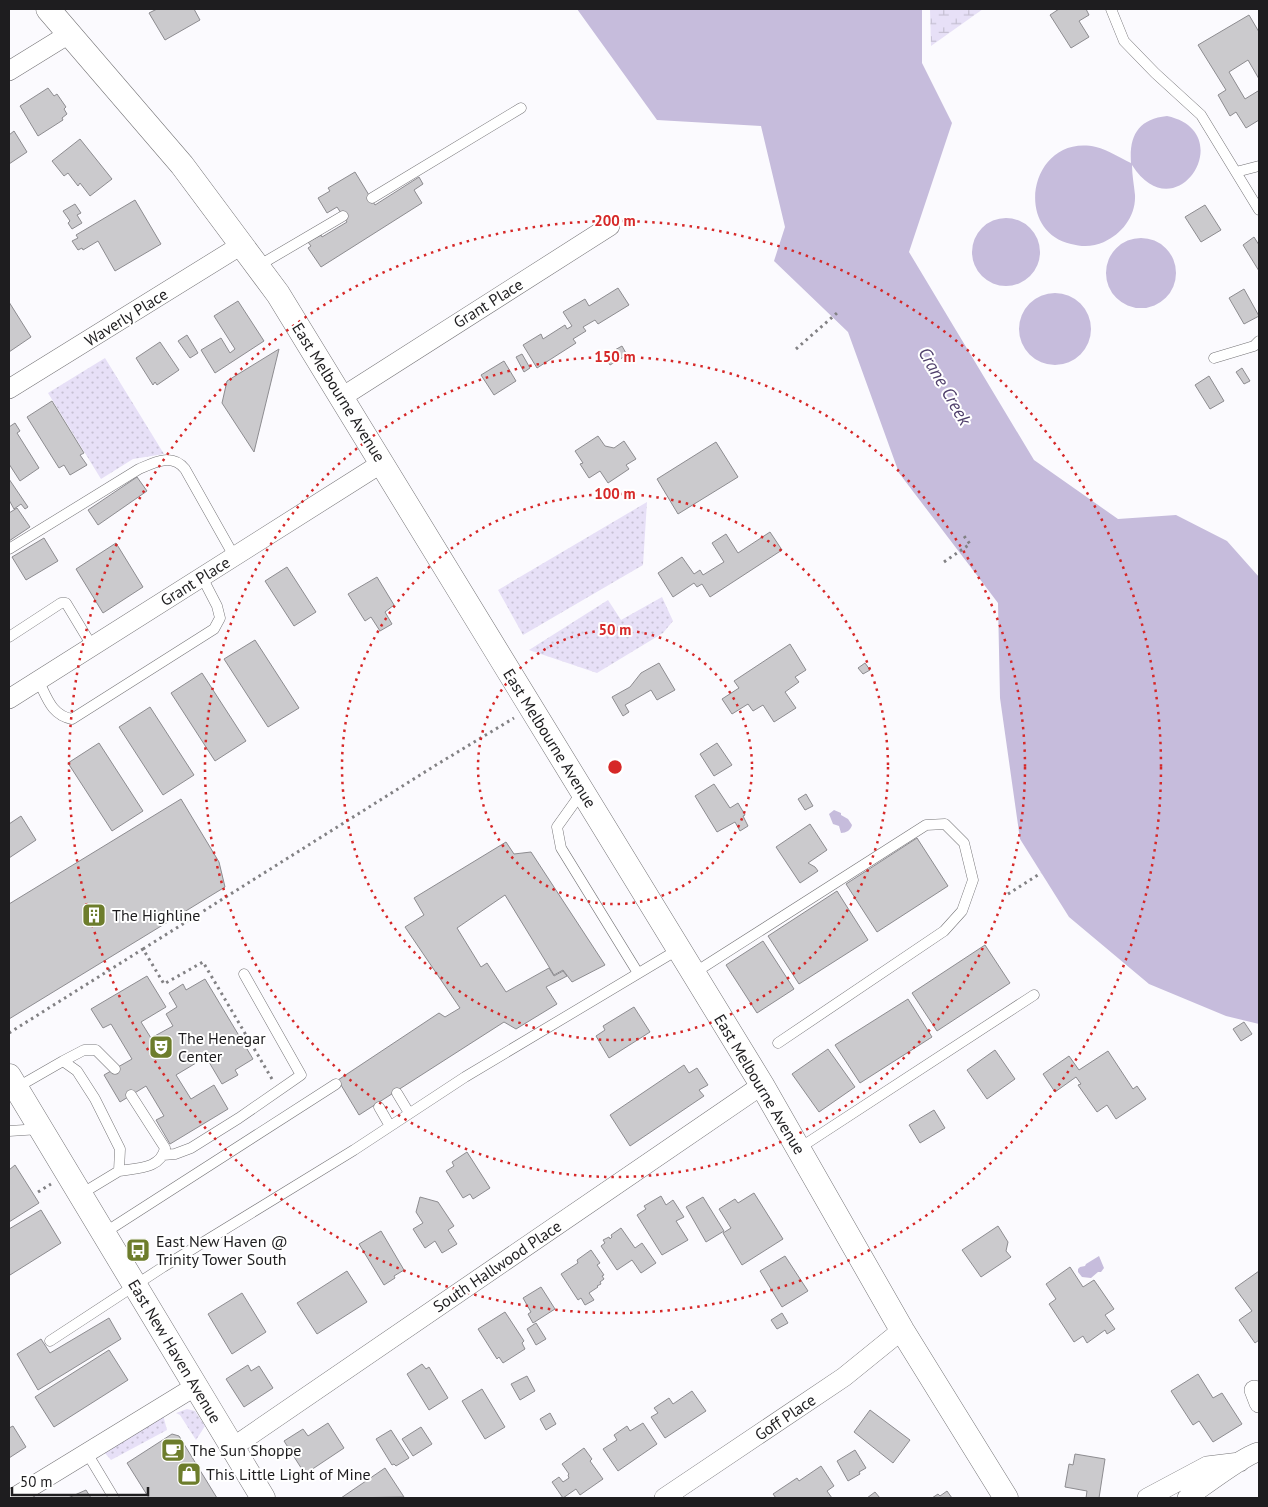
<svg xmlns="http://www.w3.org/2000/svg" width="1268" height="1507" font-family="'PT Sans',sans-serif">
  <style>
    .grass { fill: url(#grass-dots) }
    .wetland { fill: url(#wetland-marsh) }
    .water { fill: #c6bcdc }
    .building { fill: #cbcacd; stroke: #8d8c90 }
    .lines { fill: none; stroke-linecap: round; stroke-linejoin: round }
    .service-casing { stroke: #757477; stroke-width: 11 }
    .minor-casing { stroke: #757477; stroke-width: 20 }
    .tertiary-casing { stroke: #757477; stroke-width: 25 }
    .path { stroke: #828184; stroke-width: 3; stroke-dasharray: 2.5 4; stroke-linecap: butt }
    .service { stroke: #fff; stroke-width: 10 }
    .minor { stroke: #fff; stroke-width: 19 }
    .tertiary { stroke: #fff; stroke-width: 24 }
    .ring { fill: none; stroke: #d62828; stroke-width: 2.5; stroke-dasharray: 2.5 5 }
    .labels { text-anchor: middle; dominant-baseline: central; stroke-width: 4; stroke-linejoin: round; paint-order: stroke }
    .street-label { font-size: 16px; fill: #1e1d1f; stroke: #fff }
    .poi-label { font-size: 16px; fill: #1e1d1f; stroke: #fff; text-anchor: start }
    .water-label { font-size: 18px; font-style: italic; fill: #50406c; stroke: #fff }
    .centre { fill: #d62828; stroke: #fff; stroke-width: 2.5 }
    .ring-label { font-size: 15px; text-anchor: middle; font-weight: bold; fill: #d62828; stroke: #fff; stroke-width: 4; stroke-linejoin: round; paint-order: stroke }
  </style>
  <defs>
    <pattern id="grass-dots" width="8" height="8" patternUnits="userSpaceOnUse" patternTransform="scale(1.25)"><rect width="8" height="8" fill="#e7e0f7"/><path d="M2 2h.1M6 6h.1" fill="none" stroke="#c6c0d3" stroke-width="1.8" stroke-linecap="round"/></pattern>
    <pattern id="wetland-marsh" width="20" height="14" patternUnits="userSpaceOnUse" patternTransform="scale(1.25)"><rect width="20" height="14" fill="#e7e0f7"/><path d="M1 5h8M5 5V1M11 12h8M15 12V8" fill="none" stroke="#c6c0d3"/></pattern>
  </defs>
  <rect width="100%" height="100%" fill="#fbfafe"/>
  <!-- grass -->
  <path class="grass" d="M105,358L164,454L133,459L101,479L48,393Z
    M647,502L643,565L523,635L498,590Z
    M662,597L673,621L663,633L597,673L529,650L608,600L621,620Z
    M187,1409L195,1411L205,1426L196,1440L180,1415L176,1413Z
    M163,1415L167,1430L111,1460L104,1452Z"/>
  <!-- wetland -->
  <path class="wetland" d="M930,9H983L931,46Z"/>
  <!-- water -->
  <path class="water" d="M577,9H922V63L952,123L909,252L1034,460L1118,519L1176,515L1227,541L1259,577V1024L1226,1016L1149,984L1069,917L1020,839L1000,698L998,603L899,473L848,332L774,261L785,227L761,126L657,120Z
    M1167,116C1241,132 1176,234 1132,165C1132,175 1134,185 1135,195C1136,216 1122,234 1104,242C1093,247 1082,247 1071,244C1011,230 1031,133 1096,147C1108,150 1120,158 1131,163C1129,136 1138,119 1167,116Z
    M972 252a34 34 0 1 1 68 0a34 34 0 1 1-68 0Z
    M1106 273a35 35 0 1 1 70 0a35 35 0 1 1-70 0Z
    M1019 329a36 36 0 1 1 72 0a36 36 0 1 1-72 0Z
    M834,810L841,813V815L848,819L852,825C851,830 846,833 841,833L839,826L833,824L829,814Z
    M1099,1256L1104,1268L1101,1272H1098L1091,1278L1082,1277L1078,1272V1269L1080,1267L1085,1266L1086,1264Z"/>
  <!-- building -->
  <path class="building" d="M157,9H194L200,20L165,40L149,13Z
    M1059,9H1086L1089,15L1079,21L1089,37L1071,48L1050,15Z
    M1249,15L1259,32V79L1248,60L1229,72L1245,99L1258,91L1259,92V120L1246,128L1236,112L1230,116L1218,95L1226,90L1198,45Z
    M48,88L54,96L57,94L66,107L64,109L67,114L62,118L63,120L38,136L20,106Z
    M14,131L27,152L9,164V135Z
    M80,139L112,179L90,196L80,183L78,186L68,173L64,176L52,161Z
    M355,172L375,205L419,177L423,184L414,190L422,203L321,267L308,248L311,246L308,242L321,235L322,237L347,222L337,207L327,213L318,198L330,191L328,188Z
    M135,200L161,244L115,271L98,241L83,250L82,248L78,250L72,241L78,238L76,235Z
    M75,204L81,213L77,215L82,223L72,229L68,223L70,221L63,211Z
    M1205,205L1221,230L1201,242L1185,217Z
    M1254,237L1259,245V271L1243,245Z
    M618,288L629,305L598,324L595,320L583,327L586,331L573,339L576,343L537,368L523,345L541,334L543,339L565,325L567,329L572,326L563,312L585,299L589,306Z
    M1244,289L1259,316L1244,324L1229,298Z
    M238,301L264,341L215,373L201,350L221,338L230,353L235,349L214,316Z
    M9,302L31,337L9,352Z
    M187,335L198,353L190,358L178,341Z
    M160,342L179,370L157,385L155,382L153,385L136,358Z
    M622,346L627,355L610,365L604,356Z
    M279,349L254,452L222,403L227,381Z
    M522,354L530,368L524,372L516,357Z
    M504,361L516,381L494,395L481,375Z
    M1242,368L1250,381L1244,384L1236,372Z
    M1209,376L1224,401L1210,409L1195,385Z
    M52,401L84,453L80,455L87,465L70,475L64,465L59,468L27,417Z
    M15,423L20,431L17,433L39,468L20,481L9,464V427Z
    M598,436L605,446L614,448L624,441L636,459L626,465L629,469L608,483L600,471L589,478L580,464L583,463L575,451Z
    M716,442L738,477L678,514L657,479Z
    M137,477L147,491L98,525L88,510Z
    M9,479L28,507L25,509L21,504L14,509L9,500Z
    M17,508L30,527L9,541V513Z
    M770,532L782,550L710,597L702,584L697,587L694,583L673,597L658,573L682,557L694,574L700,570L703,575L724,562L712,543L726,534L738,553Z
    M44,538L58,561L26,580L12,557Z
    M116,543L143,587L103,613L76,569Z
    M287,567L316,612L294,626L265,581Z
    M377,577L394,605L385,612L392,624L380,631L371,617L365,621L348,594Z
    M255,640L299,708L268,727L224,659Z
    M790,644L806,670L795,677L799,682L785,692L796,708L774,722L763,705L753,711L748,704L732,714L722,699L739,688L734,681Z
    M659,663L675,690L657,700L651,690L625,705L629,712L623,716L612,697L630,687L641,673Z
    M865,663L870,670L863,674L858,668Z
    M202,673L246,741L215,761L171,693Z
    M150,707L194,775L163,795L119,727Z
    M99,743L143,811L112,831L68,763Z
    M717,743L732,765L714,776L700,754Z
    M714,784L730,808L738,803L745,815L743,816L748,826L740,831L735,822L717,832L695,796Z
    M806,794L813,806L805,810L798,799Z
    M181,799L219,862L225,887L9,1019V904Z
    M21,816L36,840L9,858V824Z
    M810,824L827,850L808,863L815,867L818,871L800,883L776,847Z
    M917,838L948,886L877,932L846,884Z
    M506,842L514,854L531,852L605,965L572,982L563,970L554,975L505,895L457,928L481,967L487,963L506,992L549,968L554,976L563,971L567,976L546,987L557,1004L516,1029L504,1022L359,1115L338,1080L439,1013L445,1017L460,1008L405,927L424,915L414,898Z
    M837,891L868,940L799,984L768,936Z
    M763,941L794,989L757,1013L726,965Z
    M985,945L1010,983L937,1031L912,993Z
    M147,976L166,1007L141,1022L151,1038L173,1026L166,1014L177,1007L169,993L183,984L186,990L205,979L253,1059L235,1070L238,1075L222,1084L206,1057L176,1075L191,1099L214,1085L228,1109L170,1144L156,1120L164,1116L146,1086L120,1102L104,1075L132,1059L111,1024L103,1028L91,1009Z
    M908,999L932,1037L860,1083L835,1045Z
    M634,1007L650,1032L609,1058L596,1036L605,1030L603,1026Z
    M1244,1022L1252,1034L1241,1041L1233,1029Z
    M828,1049L855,1087L819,1112L792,1074Z
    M995,1050L1015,1079L987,1099L967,1070Z
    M1108,1051L1133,1089L1137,1086L1146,1099L1116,1119L1107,1105L1097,1112L1078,1085L1081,1084L1076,1077L1055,1092L1043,1074L1069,1056L1079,1070Z
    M684,1065L689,1073L697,1068L708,1085L699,1090L704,1096L630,1146L610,1115Z
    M934,1110L945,1128L920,1143L909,1125Z
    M467,1152L490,1188L473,1199L470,1194L463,1198L446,1171L454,1166L452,1162Z
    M15,1165L39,1203L9,1222V1170Z
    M754,1193L783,1239L742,1265L723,1233L731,1228L719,1209L735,1199L738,1203Z
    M661,1196L666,1205L673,1200L684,1217L676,1221L688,1240L662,1255L637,1215L646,1209L644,1206Z
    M420,1197L438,1202L454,1226L448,1230L457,1244L442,1253L435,1241L425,1248L413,1229L423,1223L416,1212Z
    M703,1197L724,1231L706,1242L686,1207Z
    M41,1210L61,1243L10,1275L9,1272V1229Z
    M998,1226L1008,1242L1006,1251L1011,1257L981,1277L962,1250Z
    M621,1228L635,1248L642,1243L656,1263L641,1273L632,1260L617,1270L601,1246L605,1243L603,1240L609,1237L610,1239L612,1237L611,1235Z
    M381,1231L404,1270L394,1276L395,1278L384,1285L359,1244Z
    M591,1250L600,1263L597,1265L604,1275L602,1276L604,1279L600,1282L601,1284L597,1286L598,1287L589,1293L594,1300L585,1305L581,1298L578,1300L561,1274L578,1263L577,1260Z
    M785,1256L808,1291L782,1307L760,1271Z
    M1070,1267L1083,1287L1094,1280L1114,1309L1105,1315L1115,1329L1107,1334L1105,1330L1087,1343L1083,1336L1074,1342L1049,1304L1056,1299L1046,1284Z
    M347,1271L367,1302L317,1334L297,1303Z
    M1259,1271V1340L1255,1343L1239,1320L1252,1311L1235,1288Z
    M541,1287L555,1309L533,1323L528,1314L531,1312L523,1298Z
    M242,1293L266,1332L232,1354L208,1314Z
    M505,1312L524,1341L522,1343L525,1349L503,1363L499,1357L497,1359L478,1329Z
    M782,1313L788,1323L777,1329L771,1320Z
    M109,1318L121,1339L38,1390L17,1354L41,1339L50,1353Z
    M536,1323L546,1339L536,1345L527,1329Z
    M109,1350L128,1380L54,1427L35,1397Z
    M422,1364L426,1369L429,1367L448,1398L429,1410L407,1374Z
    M248,1365L251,1371L259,1366L273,1388L244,1407L226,1379Z
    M1198,1374L1213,1398L1222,1393L1242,1424L1213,1442L1199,1421L1193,1425L1171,1391Z
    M527,1376L535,1391L520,1400L511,1384Z
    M482,1389L505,1427L485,1439L462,1401Z
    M692,1391L706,1411L665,1438L651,1417L658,1413L654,1408L669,1398L673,1404Z
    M870,1410L910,1440L893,1463L854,1432Z
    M550,1413L556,1424L546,1430L540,1419Z
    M328,1423L344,1448L305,1474L284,1441L303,1429L308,1436Z
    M643,1423L657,1444L618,1471L603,1449L617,1440L614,1435L627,1426L630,1431Z
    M13,1426L26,1447L9,1458V1428Z
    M421,1427L432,1444L413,1456L402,1439Z
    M391,1430L409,1458L396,1466L394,1464L392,1465L376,1439Z
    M172,1434L179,1436L217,1498H149L127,1463Z
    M584,1448L592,1459L590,1461L603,1479L580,1495L576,1489L563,1498L552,1482L559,1477L563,1482L569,1478L568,1475L569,1474L562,1464Z
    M855,1450L866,1468L859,1472L860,1474L848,1481L837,1461Z
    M1075,1454L1105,1459L1099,1498H1086L1087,1491L1065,1487L1069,1464L1073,1465Z
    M821,1466L834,1486L827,1491L832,1498H776L773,1494L797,1478L799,1481Z
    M385,1468L404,1497L341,1498Z
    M86,1490L91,1498H68Z
    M947,1491L952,1498H932L938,1494L940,1496Z
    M875,1492L880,1498H867Z"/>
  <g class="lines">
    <!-- service casing -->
    <g class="service-casing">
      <path id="service" d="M1111,9L1124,41L1155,73L1201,115L1259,210
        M1236,172L1259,166
        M372,198L521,108
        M258,266L343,216
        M1214,358L1254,346L1259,341
        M9,549L139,469C155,462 172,453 185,469L234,556
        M9,637L61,603H66L92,646
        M38,680C47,697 51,715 72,719L214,629L220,618L217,606L202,577
        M582,792L557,827L561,848L638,973
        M694,973L926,825L945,824L964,843L973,880L962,911L944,931L778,1043
        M63,1061L84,1050H96L115,1069
        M16,1088L63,1061L77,1071L95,1099L120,1149L119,1171L81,1194
        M397,1093L409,1113
        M379,1107L390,1126
        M9,1131L40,1129
        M798,1149L1034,995
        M163,1155L175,1154L191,1148L239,1118L301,1075L244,974
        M119,1171C137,1168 161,1169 165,1148L131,1095
        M104,1233L336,1084
        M50,1341L163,1267L354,1150L465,1077L679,949
        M87,1453L114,1498"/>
    </g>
    <!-- minor casing -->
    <g class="minor-casing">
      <path id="minor" d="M9,71L69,34
        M9,389L243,244
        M342,397L610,226
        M9,699L382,463
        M1254,1390L1259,1403
        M233,1447L762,1085
        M13,1498L196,1386
        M664,1498L844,1377L902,1330
        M1147,1498L1207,1466L1240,1462
        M1187,1498C1200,1489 1246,1454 1259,1452"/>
    </g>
    <!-- tertiary casing -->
    <g class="tertiary-casing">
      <path id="tertiary" d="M48,9L182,165L278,294L762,1085L902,1330L1006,1498
        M9,1076L263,1498"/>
    </g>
    <!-- path -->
    <path class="path" d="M796,349L837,313
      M944,562L970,544L964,536
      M1008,894L1041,873
      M143,949L436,765L514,718
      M9,1033L143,949L164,984L203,962L272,1079
      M38,1192L51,1184"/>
    <!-- service -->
    <use href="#service" class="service"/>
    <!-- minor -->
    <use href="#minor" class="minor"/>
    <!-- tertiary -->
    <use href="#tertiary" class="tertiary"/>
  </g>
  <!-- distance rings -->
  <g class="ring">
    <circle cx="615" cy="767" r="137"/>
    <circle cx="615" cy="767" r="273"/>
    <circle cx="615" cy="767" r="410"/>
    <circle cx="615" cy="767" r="546"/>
  </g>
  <!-- icons -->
  <defs>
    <g id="building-square" transform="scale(1.25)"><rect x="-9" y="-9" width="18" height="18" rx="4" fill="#6d7d2c" stroke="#fff"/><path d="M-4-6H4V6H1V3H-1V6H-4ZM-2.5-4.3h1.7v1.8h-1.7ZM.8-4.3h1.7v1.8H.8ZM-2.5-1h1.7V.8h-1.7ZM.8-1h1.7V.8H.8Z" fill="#fff"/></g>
    <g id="theatre-square" transform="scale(1.25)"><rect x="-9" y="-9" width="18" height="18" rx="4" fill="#6d7d2c" stroke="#fff"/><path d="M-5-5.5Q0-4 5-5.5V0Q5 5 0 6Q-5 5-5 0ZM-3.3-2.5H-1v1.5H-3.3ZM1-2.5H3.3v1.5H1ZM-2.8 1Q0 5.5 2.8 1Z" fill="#fff"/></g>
    <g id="bus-square" transform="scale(1.25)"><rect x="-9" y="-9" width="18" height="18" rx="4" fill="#6d7d2c" stroke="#fff"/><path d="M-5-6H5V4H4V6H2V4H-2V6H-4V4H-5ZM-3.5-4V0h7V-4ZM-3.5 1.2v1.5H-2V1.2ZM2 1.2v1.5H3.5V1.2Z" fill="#fff"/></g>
    <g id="cafe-square" transform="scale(1.25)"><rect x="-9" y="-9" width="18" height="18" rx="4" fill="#6d7d2c" stroke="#fff"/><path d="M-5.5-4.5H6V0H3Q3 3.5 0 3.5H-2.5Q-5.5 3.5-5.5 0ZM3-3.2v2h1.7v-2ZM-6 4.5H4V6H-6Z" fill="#fff"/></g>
    <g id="shop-square" transform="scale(1.25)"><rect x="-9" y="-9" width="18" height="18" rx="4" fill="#6d7d2c" stroke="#fff"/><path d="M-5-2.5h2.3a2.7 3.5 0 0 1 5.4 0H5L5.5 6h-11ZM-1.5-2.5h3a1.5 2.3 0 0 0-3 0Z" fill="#fff"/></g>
  </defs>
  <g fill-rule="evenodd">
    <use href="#building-square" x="94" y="915"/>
    <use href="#theatre-square" x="161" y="1047"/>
    <use href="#bus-square" x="138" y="1250"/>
    <use href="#cafe-square" x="173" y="1450"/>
    <use href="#shop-square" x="189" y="1474"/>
  </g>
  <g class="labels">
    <!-- street labels -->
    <g class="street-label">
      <text transform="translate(488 303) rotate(-32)">Grant Place</text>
      <text transform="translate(126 317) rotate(-32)">Waverly Place</text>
      <text transform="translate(339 392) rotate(58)">East Melbourne Avenue</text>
      <text transform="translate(195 581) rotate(-32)">Grant Place</text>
      <text transform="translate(550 738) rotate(58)">East Melbourne Avenue</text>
      <text transform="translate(760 1084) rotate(59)">East Melbourne Avenue</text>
      <text transform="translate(497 1266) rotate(-34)">South Hallwood Place</text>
      <text transform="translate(175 1351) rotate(59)">East New Haven Avenue</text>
      <text transform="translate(785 1417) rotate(-34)">Goff Place</text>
    </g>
    <!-- poi labels -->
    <g class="poi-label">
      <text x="112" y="915">The Highline</text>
      <text x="178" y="1038">The Henegar<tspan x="178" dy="18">Center</tspan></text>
      <text x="156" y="1241">East New Haven @<tspan x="156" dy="18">Trinity Tower South</tspan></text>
      <text x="190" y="1450">The Sun Shoppe</text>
      <text x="206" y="1474">This Little Light of Mine</text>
    </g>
    <!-- water labels -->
    <g class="water-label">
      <text transform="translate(945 386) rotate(60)">Crane Creek</text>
    </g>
  </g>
  <circle cx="615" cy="767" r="8" class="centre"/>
  <g class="ring-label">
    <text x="615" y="226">200 m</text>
    <text x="615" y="362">150 m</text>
    <text x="615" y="499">100 m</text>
    <text x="615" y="635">50 m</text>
  </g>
  <!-- border -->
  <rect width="1268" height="1507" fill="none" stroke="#1e1d1f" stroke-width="20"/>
  <!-- scale -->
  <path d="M12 1487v8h136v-8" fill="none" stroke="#1e1d1f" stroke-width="2.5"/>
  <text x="20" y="1487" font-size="15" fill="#1e1d1f" stroke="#ffffff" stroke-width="4" paint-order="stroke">50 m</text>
</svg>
